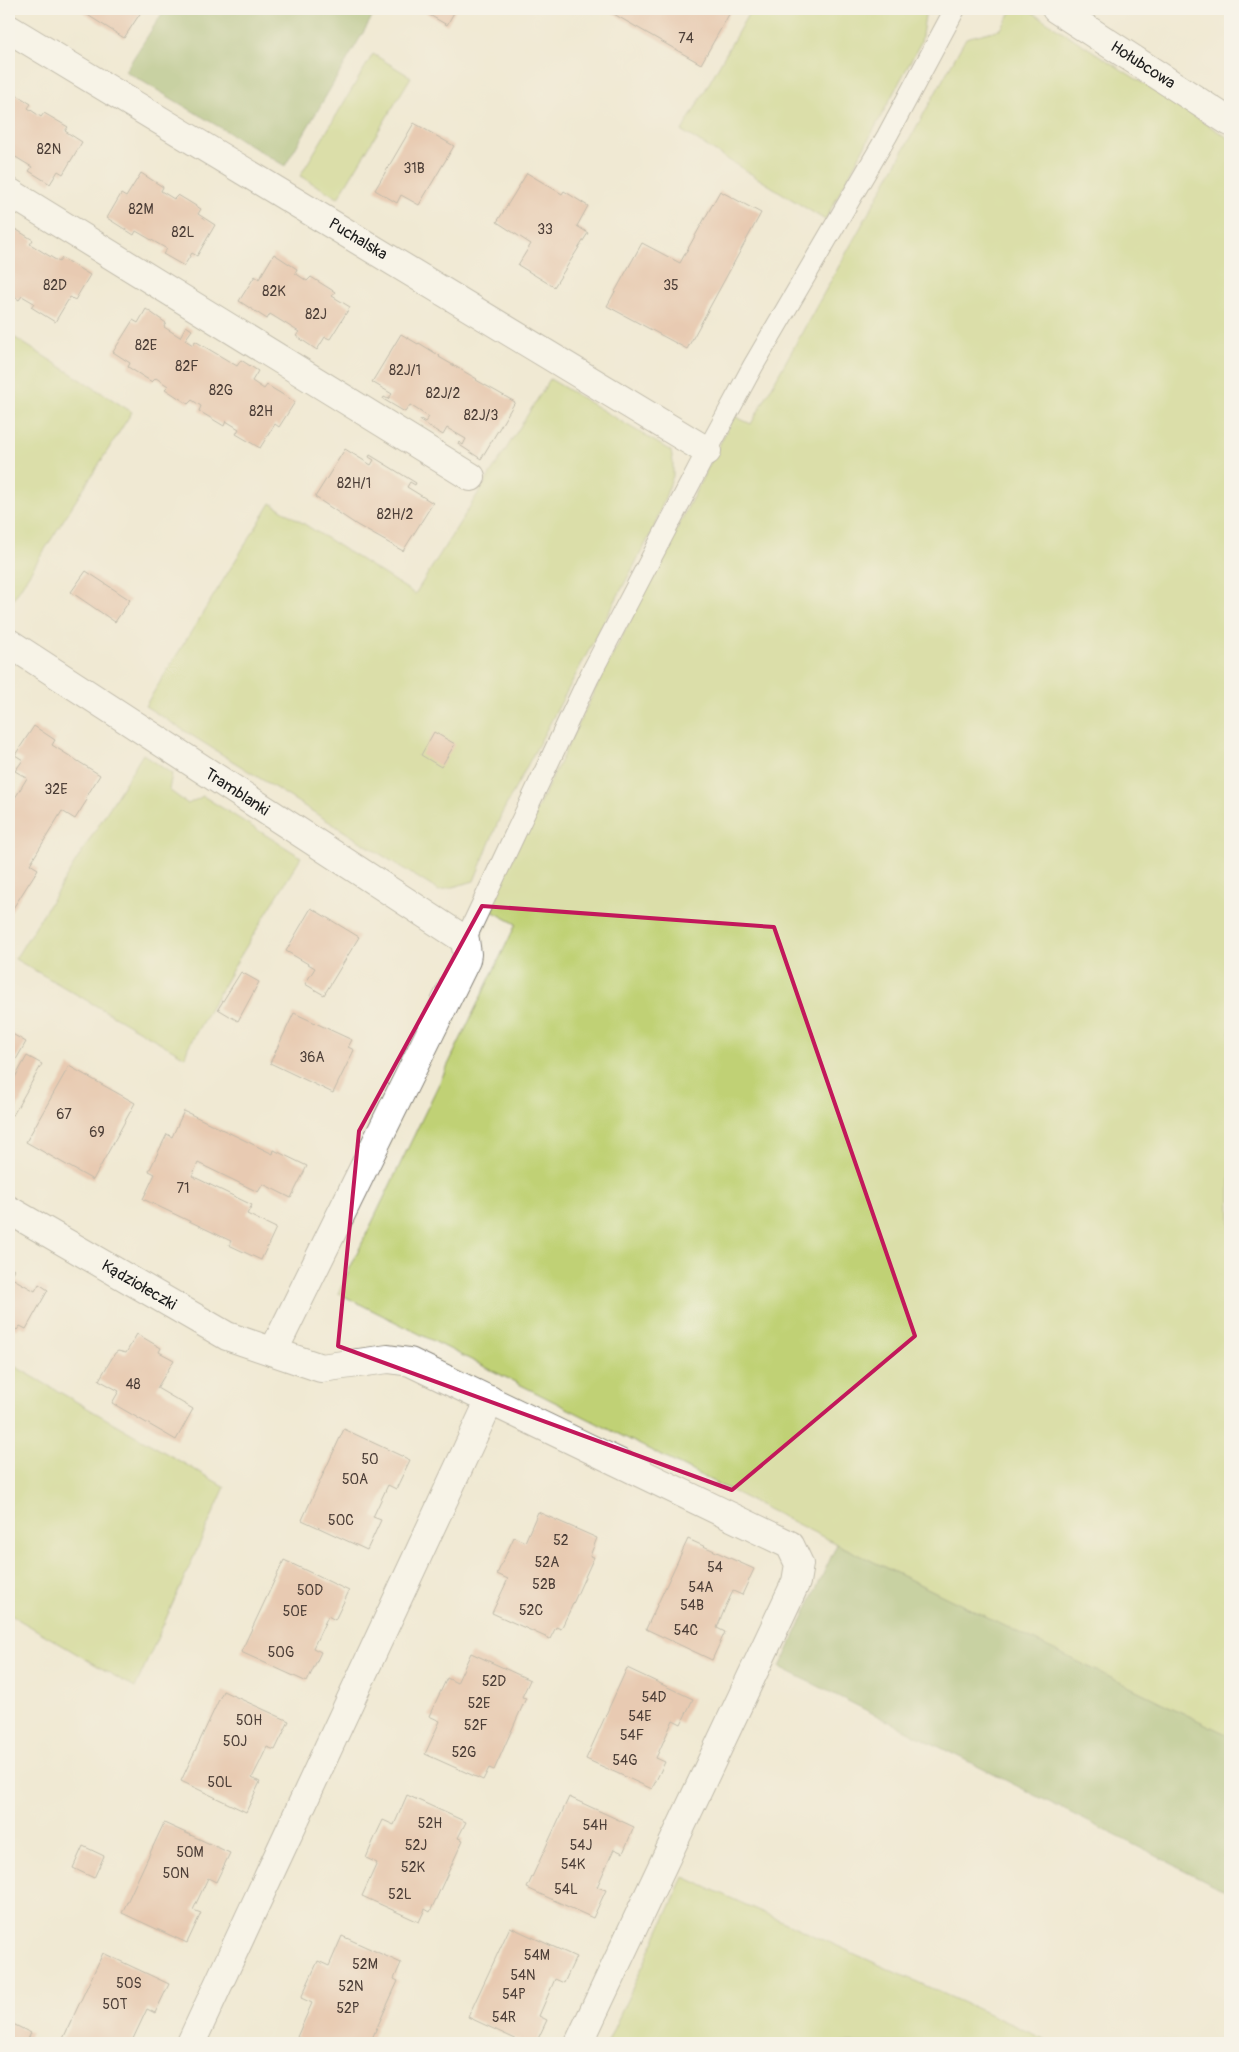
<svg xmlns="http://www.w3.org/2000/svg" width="1239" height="2052" font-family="Pangolin,sans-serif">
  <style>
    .green { fill: #c0d174; stroke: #6e7648 }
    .forest { fill: #98b366; stroke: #5a6841 }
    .building { fill: #dea589 }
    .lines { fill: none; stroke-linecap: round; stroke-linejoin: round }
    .lane-casing { stroke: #868278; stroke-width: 22 }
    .street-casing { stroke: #868278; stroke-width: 30 }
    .lane { stroke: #fff; stroke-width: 20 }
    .street { stroke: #fff; stroke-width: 28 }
    .marked { fill: none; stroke: #c2185b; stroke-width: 4; stroke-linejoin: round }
    .labels { text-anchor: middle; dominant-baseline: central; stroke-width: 4.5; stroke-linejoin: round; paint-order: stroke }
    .number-label { font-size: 14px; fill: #4c3e37 }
    .street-label { font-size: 16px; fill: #1c1c1c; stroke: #f7f3e8 }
  </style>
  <rect width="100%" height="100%" fill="#f7f3e8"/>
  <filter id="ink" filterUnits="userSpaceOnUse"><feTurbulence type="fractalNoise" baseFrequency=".02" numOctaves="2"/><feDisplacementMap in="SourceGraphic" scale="10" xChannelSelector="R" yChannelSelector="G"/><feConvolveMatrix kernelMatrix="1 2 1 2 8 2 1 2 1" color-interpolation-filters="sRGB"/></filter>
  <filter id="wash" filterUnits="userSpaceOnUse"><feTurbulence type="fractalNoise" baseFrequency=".0096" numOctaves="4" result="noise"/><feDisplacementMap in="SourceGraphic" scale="20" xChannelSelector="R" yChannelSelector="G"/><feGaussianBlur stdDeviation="1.12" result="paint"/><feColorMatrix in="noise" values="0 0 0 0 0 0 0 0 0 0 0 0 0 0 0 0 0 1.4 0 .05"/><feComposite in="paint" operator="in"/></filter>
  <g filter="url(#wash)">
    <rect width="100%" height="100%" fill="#f0e9d3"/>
    <!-- green -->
    <path class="green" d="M751,9H926L921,42L825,220L682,131Z
      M1013,9H1027L1230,139V1736L837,1544L338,1293L516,924L488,909L596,688L734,416L751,424L966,38L1001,29Z
      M373,54L411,77L338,198L300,176Z
      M9,334L132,412L9,606Z
      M550,379L671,451L673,462V476L653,530L501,815L474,881L439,891L145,706L271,503L415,594Z
      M143,754L172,774L169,790L188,804L203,796L301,857L238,960L188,1047L185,1057L15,959Z
      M9,1363L225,1487L135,1688L9,1614Z
      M684,1877L1053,2043H607Z"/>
    <!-- forest -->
    <path class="forest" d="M165,9H377L285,166L125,71Z
      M837,1544L1230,1736V1893L780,1667Z"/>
    <g id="blocks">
      <!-- building -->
      <path class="building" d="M78,9H143L124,38Z
        M419,9H456L447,25Z
        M615,9H732L701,64L612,13Z
        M9,90L31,104L28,108L41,117L44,113L68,127L65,131L82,142L63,174L58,171L50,184L29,171L32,167L9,153Z
        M414,123L454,146L419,205L401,195L397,203L375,190Z
        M141,173L163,187L161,191L174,199L178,195L201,209L198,214L215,225L197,256L192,253L184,266L163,254L167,249L136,231L134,235L107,218L121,194L126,197Z
        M527,173L562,194L564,191L588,206L577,226L588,233L554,287L518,265L531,244L497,222Z
        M720,191L761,213L687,349L607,306L642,243L680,263Z
        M12,227L33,240L30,244L59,262L62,258L90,275L75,300L70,297L55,322L31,307L34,303L22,296L19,300L9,293V232Z
        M274,254L297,269L295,273L307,281L311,277L335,292L332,296L350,307L330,339L325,337L317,350L296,336L299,332L283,322L270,314L267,319L239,301L255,276L259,279Z
        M146,309L166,323L164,327L180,337L186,326L192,330L185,340L193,345L195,341L237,366L241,360L258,371L252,381L264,389L267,385L295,402L279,427L275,424L260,448L236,434L239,429L226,421L224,426L199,411L201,406L192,400L188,404L165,389L168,386L156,378L152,382L128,367L130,363L113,352L133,320L138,323Z
        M401,334L418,344L419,343L440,356L439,357L477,379L476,380L515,402L481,459L458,444L459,442L463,445L466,439L447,428L443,435L420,421L421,419L425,422L429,417L424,414L410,405L405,412L383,399L384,397L388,399L392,394L372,382Z
        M345,449L371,465L374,460L369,457L370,455L416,483L415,485L410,482L407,487L433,503L403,551L357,525L315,497Z
        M86,571L130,600L115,622L71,592Z
        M34,726L55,740L52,745L100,775L85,799L87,800L75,819L62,811L30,864L38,869L10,913L9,808L27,778L15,771L23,760L15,755Z
        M434,732L455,744L441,767L421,755Z
        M311,908L359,937L324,995L305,984L315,968L286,951Z
        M241,972L259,982L238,1021L218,1009Z
        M294,1013L352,1040L348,1047L354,1050L333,1093L270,1063Z
        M9,1032L26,1042L9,1072Z
        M27,1056L42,1064L13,1115L9,1113V1088Z
        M69,1066L135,1103L93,1180L26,1142Z
        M184,1111L273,1154L274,1150L307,1166L291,1198L263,1184L258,1192L198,1163L192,1176L252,1205L247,1214L276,1228L261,1260L229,1245L231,1241L143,1199L155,1174L149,1171L167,1134L172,1137Z
        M9,1266L14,1269L10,1277L35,1291L39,1284L48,1290L26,1329L20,1326L17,1330L9,1325Z
        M137,1334L161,1348L159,1352L174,1360L157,1388L193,1409L176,1440L112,1403L119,1391L99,1380L115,1353L118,1351L126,1353Z
        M344,1429L410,1460L396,1489L388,1485L373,1517L381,1520L367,1550L302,1520Z
        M538,1512L597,1538L590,1556L594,1557L571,1608L561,1629L556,1627L550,1639L492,1613L508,1579L497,1574L514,1537L525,1542Z
        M688,1539L754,1569L742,1595L733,1591L725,1608L717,1628L725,1632L712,1660L646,1629Z
        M284,1560L349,1591L335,1620L328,1616L313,1648L321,1652L307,1682L241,1652Z
        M471,1653L530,1680L522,1697L526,1698L494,1770L489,1768L483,1780L425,1754L440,1721L429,1716L447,1678L457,1683Z
        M627,1668L693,1699L681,1724L673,1720L665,1738L656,1758L665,1762L652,1789L586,1759Z
        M223,1691L289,1721L275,1750L267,1747L260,1762L252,1778L260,1782L246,1812L181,1781Z
        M407,1795L466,1822L458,1838L463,1840L430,1912L425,1909L419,1922L362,1896L377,1863L366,1858L375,1837L383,1820L394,1825Z
        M569,1797L634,1827L623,1853L614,1849L597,1887L606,1890L593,1918L527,1888Z
        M164,1823L230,1853L216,1882L208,1878L193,1910L201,1913L187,1943L122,1913Z
        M83,1846L104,1856L94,1878L73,1868Z
        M510,1927L576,1957L564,1983L555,1979L539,2016L547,2020L536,2043H524L468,2017Z
        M342,1936L401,1963L394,1979L398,1981L370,2043H311L297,2037L312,2003L301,1998L318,1961L329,1966Z
        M103,1953L169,1984L155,2013L147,2009L132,2041L138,2043H61Z
        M9,2022L31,2033L26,2043H13L9,2041Z"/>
    </g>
  </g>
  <g filter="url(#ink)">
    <use href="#blocks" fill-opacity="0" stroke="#868278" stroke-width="1"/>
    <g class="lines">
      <!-- lane casing -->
      <g class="lane-casing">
        <path id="lane" d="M465,940L589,677L707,451L753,366L887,136L955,9"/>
      </g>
      <!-- street casing -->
      <g class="street-casing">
        <path id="street" d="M1056,9L1230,122
          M9,29L707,451
          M9,192L471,477
          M9,643L465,940L467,954L466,960L273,1352
          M9,1210L227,1336L321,1368L388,1359L410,1362L790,1545L799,1564L796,1582L579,2043
          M191,2043L490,1400"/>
      </g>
      <!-- lane -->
      <use href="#lane" class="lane"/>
      <!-- street -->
      <use href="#street" class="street"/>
    </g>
  </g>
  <!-- marked area -->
  <path d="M0 0H1239V2052H0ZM482,906L774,927L915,1336L732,1490L338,1346L359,1131Z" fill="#f0e9d3" fill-opacity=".55" fill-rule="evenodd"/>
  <path class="marked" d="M482,906L774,927L915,1336L732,1490L338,1346L359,1131Z"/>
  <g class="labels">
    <!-- number labels -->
    <g class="number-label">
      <text x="686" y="38">74</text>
      <text x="49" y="149">82N</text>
      <text x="414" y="168">31B</text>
      <text x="141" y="209">82M</text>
      <text x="545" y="229">33</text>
      <text x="183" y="232">82L</text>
      <text x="55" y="285">82D</text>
      <text x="671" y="285">35</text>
      <text x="274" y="291">82K</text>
      <text x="316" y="314">82J</text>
      <text x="146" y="345">82E</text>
      <text x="187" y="366">82F</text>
      <text x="405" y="370">82J/1</text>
      <text x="221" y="390">82G</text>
      <text x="443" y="393">82J/2</text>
      <text x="261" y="411">82H</text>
      <text x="481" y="415">82J/3</text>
      <text x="354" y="483">82H/1</text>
      <text x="395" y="514">82H/2</text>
      <text x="56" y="789">32E</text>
      <text x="312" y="1057">36A</text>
      <text x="64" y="1114">67</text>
      <text x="97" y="1132">69</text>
      <text x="183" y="1188">71</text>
      <text x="133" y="1384">48</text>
      <text x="370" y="1459">50</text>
      <text x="355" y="1479">50A</text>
      <text x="341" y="1520">50C</text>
      <text x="561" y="1540">52</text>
      <text x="547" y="1562">52A</text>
      <text x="715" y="1567">54</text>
      <text x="544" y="1584">52B</text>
      <text x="701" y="1587">54A</text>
      <text x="310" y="1590">50D</text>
      <text x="692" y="1605">54B</text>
      <text x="531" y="1610">52C</text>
      <text x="295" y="1611">50E</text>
      <text x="686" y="1630">54C</text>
      <text x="281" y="1652">50G</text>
      <text x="494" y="1681">52D</text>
      <text x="654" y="1697">54D</text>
      <text x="479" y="1703">52E</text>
      <text x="640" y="1716">54E</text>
      <text x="249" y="1720">50H</text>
      <text x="476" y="1725">52F</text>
      <text x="632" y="1735">54F</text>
      <text x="235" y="1741">50J</text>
      <text x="464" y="1752">52G</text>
      <text x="625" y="1760">54G</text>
      <text x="220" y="1782">50L</text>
      <text x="430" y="1823">52H</text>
      <text x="595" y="1825">54H</text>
      <text x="416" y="1845">52J</text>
      <text x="581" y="1845">54J</text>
      <text x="190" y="1852">50M</text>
      <text x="573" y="1864">54K</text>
      <text x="413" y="1867">52K</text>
      <text x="176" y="1873">50N</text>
      <text x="566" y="1889">54L</text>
      <text x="400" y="1894">52L</text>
      <text x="537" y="1955">54M</text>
      <text x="365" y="1964">52M</text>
      <text x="523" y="1975">54N</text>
      <text x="129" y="1983">50S</text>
      <text x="351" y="1986">52N</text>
      <text x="514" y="1994">54P</text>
      <text x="115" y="2004">50T</text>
      <text x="348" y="2008">52P</text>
      <text x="504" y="2017">54R</text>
    </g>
    <!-- street labels -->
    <g class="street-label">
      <text transform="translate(1143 65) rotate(33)">Hołubcowa</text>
      <text transform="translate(358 239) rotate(31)">Puchalska</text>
      <text transform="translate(237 792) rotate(33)">Tramblanki</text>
      <text transform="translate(139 1285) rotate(30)">Kądziołeczki</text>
    </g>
  </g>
  <!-- margin -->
  <rect width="1239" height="2052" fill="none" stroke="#f7f3e8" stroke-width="30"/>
</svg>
